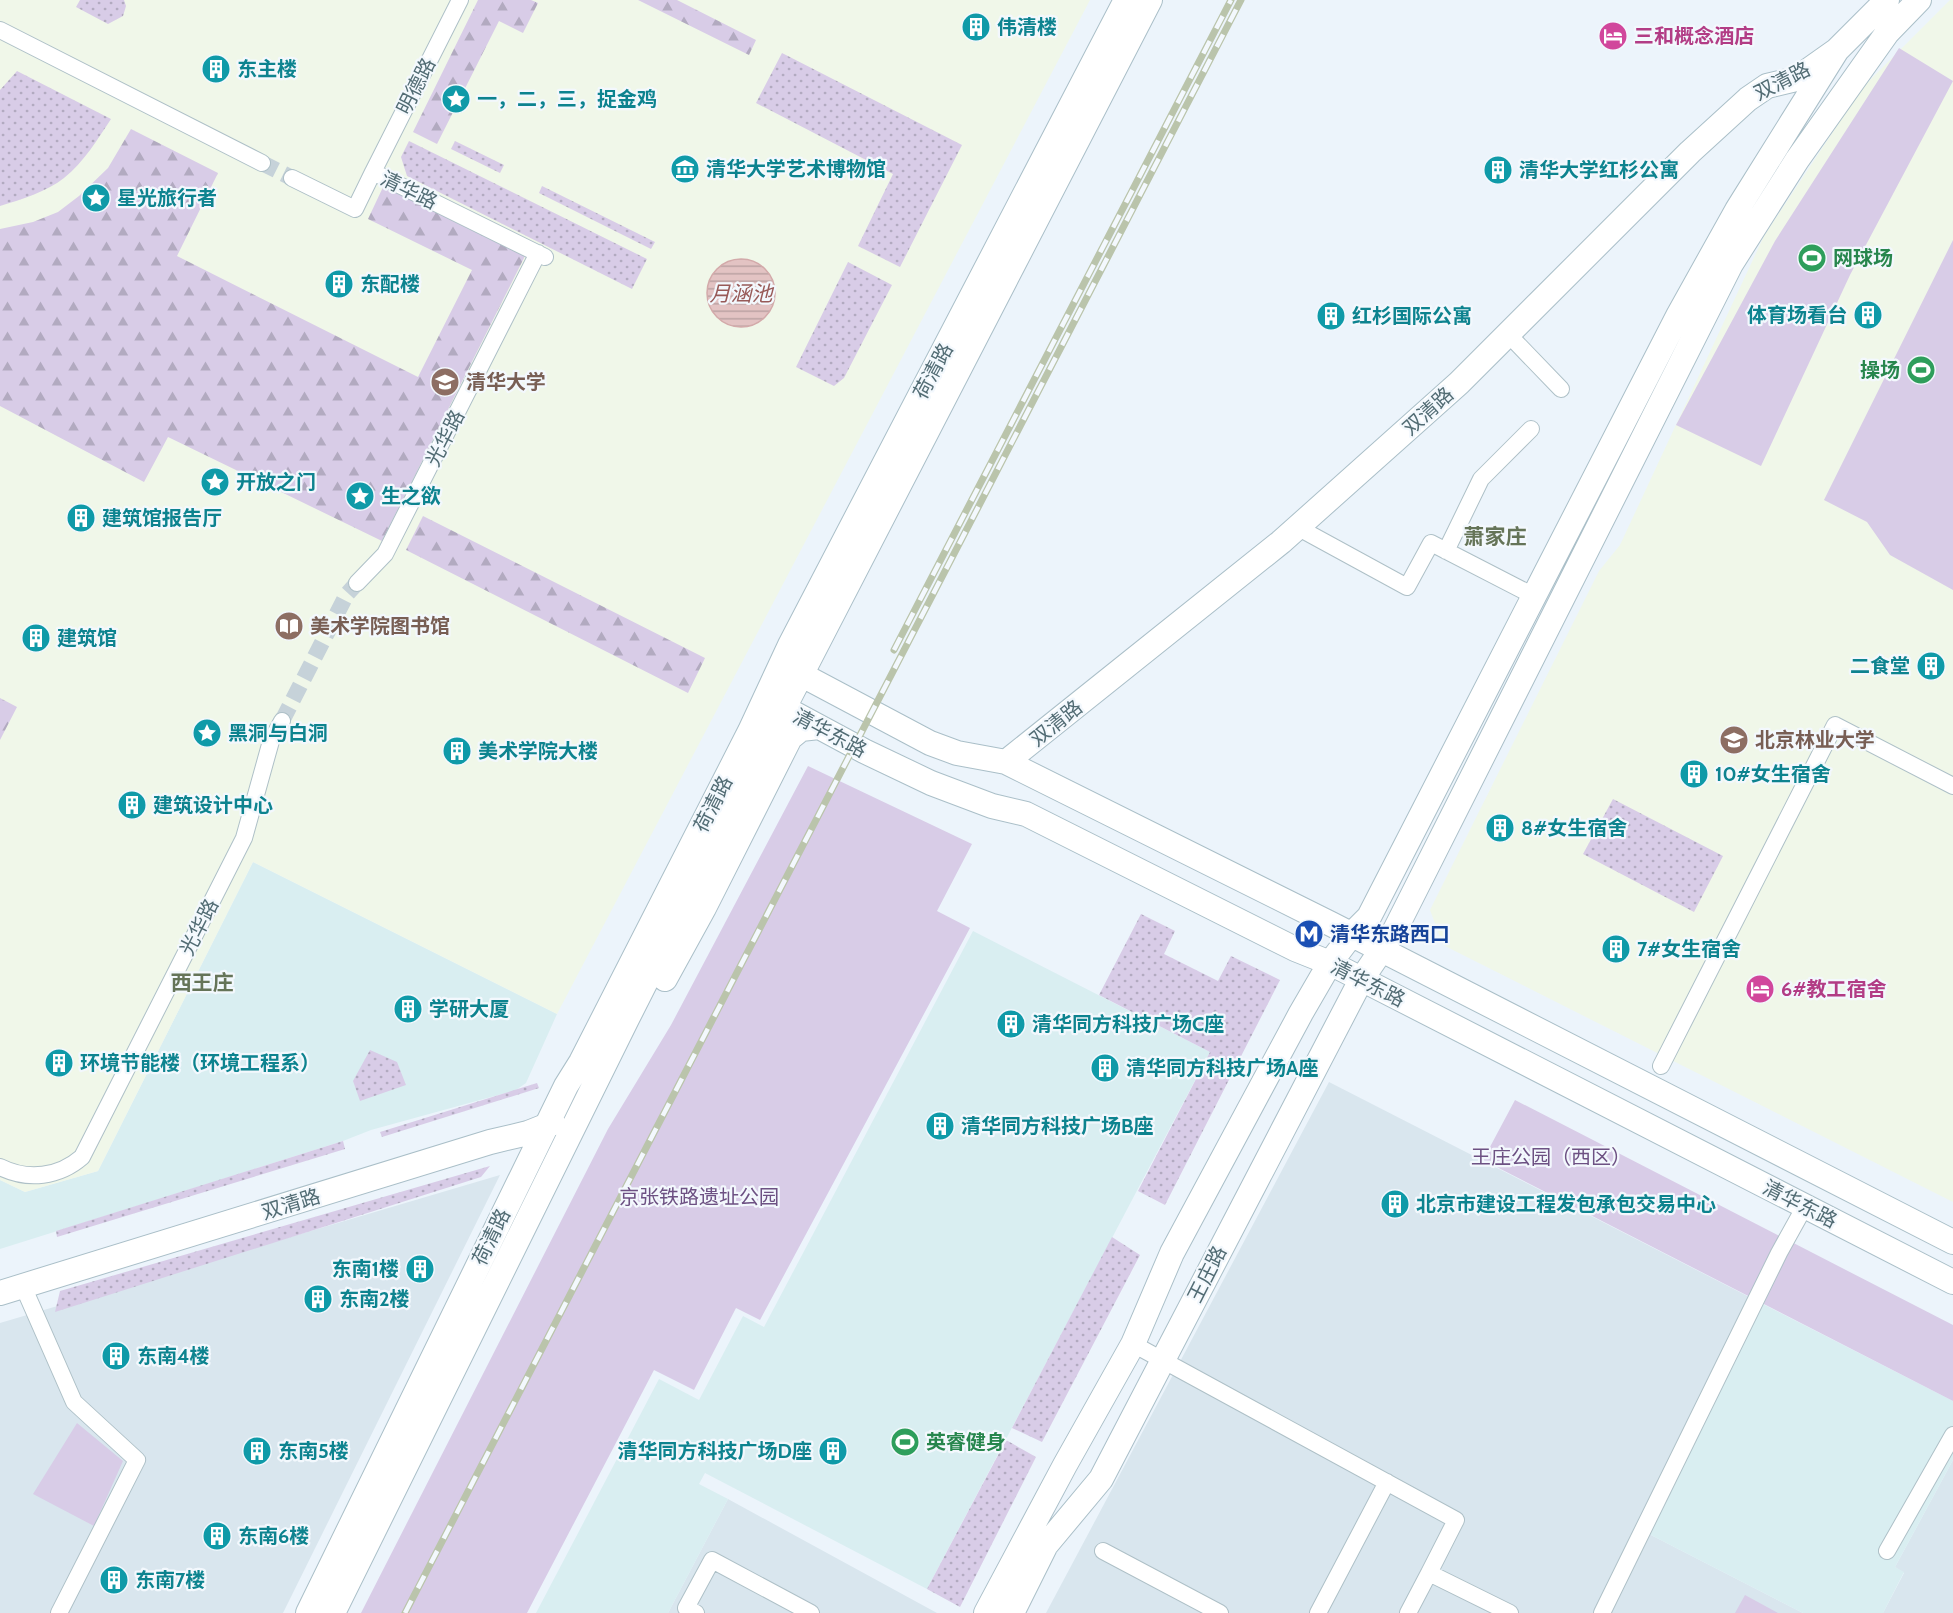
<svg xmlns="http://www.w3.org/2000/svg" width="1953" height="1613" font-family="Cabin,'Noto Sans SC',sans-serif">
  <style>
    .residential { fill: #d9e6ee }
    .commercial { fill: #d9eef1 }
    .education { fill: #f0f7e9 }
    .grass { fill: url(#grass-dots) }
    .forest { fill: url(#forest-firs) }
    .park { fill: #d8cce7 }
    .water { fill: url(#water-rules); stroke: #d3aaaa; stroke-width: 1.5 }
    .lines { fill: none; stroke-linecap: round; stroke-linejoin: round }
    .street-tunnel { stroke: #c6d2d9; stroke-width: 16; stroke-dasharray: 16 8; stroke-linecap: butt }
    .street-casing { stroke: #aec0c7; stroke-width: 18 }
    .secondary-casing { stroke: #aabfc8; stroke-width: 26 }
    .street { stroke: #fff; stroke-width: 16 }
    .secondary { stroke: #fff; stroke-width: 24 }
    .rail-casing { stroke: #bac4ab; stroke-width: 7 }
    .rail { stroke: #f3f8fd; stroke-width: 4.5; stroke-dasharray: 14; stroke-linecap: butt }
    .labels { text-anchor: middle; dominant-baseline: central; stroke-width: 4.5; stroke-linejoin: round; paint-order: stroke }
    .culture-label { font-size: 20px; font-weight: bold; fill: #0d838f; stroke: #f3f8fd; text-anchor: start }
    .hotel-label { font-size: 20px; font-weight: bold; fill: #b23c85; stroke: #f3f8fd; text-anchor: start }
    .street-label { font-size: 20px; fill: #526c74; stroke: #f3f8fd }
    .leisure-label { font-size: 20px; font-weight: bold; fill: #27864d; stroke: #f3f8fd; text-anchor: start }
    .education-label { font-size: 20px; font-weight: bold; fill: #785e54; stroke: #f3f8fd; text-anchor: start }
    .transit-label { font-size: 20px; font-weight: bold; fill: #164399; stroke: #f3f8fd; text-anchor: start }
    .park-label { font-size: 20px; fill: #6d5183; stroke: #f3f8fd }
    .water-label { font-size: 21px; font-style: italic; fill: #985a58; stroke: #f3f8fd }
    .neighbourhood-label { font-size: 21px; font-weight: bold; fill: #657458; stroke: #f3f8fd }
  </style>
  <defs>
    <pattern id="grass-dots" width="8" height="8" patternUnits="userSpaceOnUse" patternTransform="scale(1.5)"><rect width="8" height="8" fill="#d8cce7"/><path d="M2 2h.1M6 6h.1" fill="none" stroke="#b2aac0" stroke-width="1.8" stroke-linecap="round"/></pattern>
    <pattern id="forest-firs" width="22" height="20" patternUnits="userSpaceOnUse" patternTransform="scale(1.5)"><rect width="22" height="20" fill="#d8cce7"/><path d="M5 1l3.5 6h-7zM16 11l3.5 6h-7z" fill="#b2aac0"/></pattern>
    <pattern id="water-rules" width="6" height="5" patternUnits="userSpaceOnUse" patternTransform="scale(1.5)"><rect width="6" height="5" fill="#e3c3c3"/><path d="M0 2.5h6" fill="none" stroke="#bba2a3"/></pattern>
  </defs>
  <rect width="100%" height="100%" fill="#ecf4fb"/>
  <!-- residential -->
  <path class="residential" d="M1329,1082L1761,1303L1649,1534L1803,1613H1046Z
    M500,1175L283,1613H0V1323Z
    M1953,1460V1613H1883L1904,1573L1895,1567Z
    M728,1499L937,1613H668Z"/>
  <!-- commercial -->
  <path class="commercial" d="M253,862L557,1014L526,1083L516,1090L371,1130L343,1141L0,1249V1180L25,1192L98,1171Z
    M973,931L1210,1052L927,1589L705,1473L699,1484L728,1499L668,1613H536L659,1379L699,1400L743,1316L764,1327Z
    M1761,1303L1953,1401V1460L1895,1567L1904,1572L1883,1613H1803L1649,1534Z"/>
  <!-- education -->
  <path class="education" d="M0,0H1090L557,1014L253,862L98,1171L25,1192L0,1180Z
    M1950,0H1953V1202L1443,945L1430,910L1599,571L1620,545L1764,236L1862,88Z"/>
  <!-- grass -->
  <path class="grass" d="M80,0H124L126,6L123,16L108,24L76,7Z
    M782,53L962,145L900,267L858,246L893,174L756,103Z
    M17,71L111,119C97,140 84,162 64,178C48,191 20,200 0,206V90Z
    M409,141L647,259L632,289L407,176L401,157Z
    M455,141L504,165L500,173L451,149Z
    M542,186L655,242L651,249L539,193Z
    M848,262L892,285L844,378L834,386L796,367Z
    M1613,799L1723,856L1694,912L1583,854Z
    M1141,914L1175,931L1164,954L1218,981L1231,956L1280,980L1165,1205L1138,1191L1210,1052L1099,995Z
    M370,1050L397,1062L406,1085L360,1101L353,1081Z
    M537,1083L539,1088L382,1137L380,1132Z
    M343,1141L345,1149L57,1237L56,1231Z
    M490,1166L481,1177L55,1312L60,1291Z
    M1112,1237L1140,1255L1042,1442L1012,1428Z
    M1006,1440L1036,1457L960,1607L927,1589Z"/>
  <!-- forest -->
  <path class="forest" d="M478,0H531L538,3L523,33L499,21L437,144L413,132Z
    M638,0H677L756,40L749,55Z
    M131,129L218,173L177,256L418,377L472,270L368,219L384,185L525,256L382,541L168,437L144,482L0,406V229L33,222L58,212L79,196L108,168Z
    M423,516L705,658L688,693L406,550Z
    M0,698L17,707L0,740Z"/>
  <!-- park -->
  <path class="park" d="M1899,48L1953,81L1850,275L1761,466L1676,425L1775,241Z
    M1953,240V590L1890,555L1867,522L1824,500Z
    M808,766L972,844L937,911L970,928L760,1320L736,1308L694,1390L654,1370L527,1613H361L608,1129L671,1025Z
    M1515,1100L1953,1325V1401L1483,1160Z
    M77,1423L123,1461L94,1526L33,1494Z
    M1745,1595L1778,1613H1735Z"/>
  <!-- water -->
  <path class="water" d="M707 293a34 34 0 1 1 68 0a34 34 0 1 1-68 0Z"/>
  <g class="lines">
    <!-- street-tunnel -->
    <path class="street-tunnel" d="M262,163L292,178
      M282,721L347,594L357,583"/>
    <!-- street casing -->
    <g class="street-casing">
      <path id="street" d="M0,30L262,163
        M373,172L460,0
        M292,178L355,209L373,172L545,257
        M1508,334L1561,389
        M1297,527L1407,587L1431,543L1534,596
        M1446,551L1481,479L1531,429
        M357,583L385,554L538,253
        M1661,1066L1835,725L1953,786
        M0,1167C28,1181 59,1177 82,1157L244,838L271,741L282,721
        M23,1286L74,1402L137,1460L59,1613
        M1133,1344L1456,1520L1429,1573L1510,1613
        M1103,1551L1220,1613
        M1887,1551L1953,1435
        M696,1613L686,1608L712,1560L811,1613
        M1318,1613L1387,1482
        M1408,1613L1429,1573
        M1602,1613L1779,1253L1805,1206"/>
    </g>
    <!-- secondary casing -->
    <g class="secondary-casing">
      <path id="secondary" d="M785,678L802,675L930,743L957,753L1006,762L1331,924L1953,1242
        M779,695L784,708L864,751L931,783L992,806L1026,814L1295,949L1330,963L1953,1282
        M1006,762L1281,542L1459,383L1690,152L1748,99L1767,86L1796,79L1837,50L1887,0
        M665,979L704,908L790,738L801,729L819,727
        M0,1293L490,1142L528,1133L553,1123
        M308,1613L566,1086L581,1062L750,731L790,645L1126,0
        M333,1613L627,1019L784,708L1150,0
        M986,1613L1065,1465L1133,1344L1172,1253L1301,1013L1330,963L1352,934L1369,917L1679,314L1737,210L1837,50
        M1012,1613L1046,1545L1101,1479L1348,1005L1361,980L1395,930L1731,264L1797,160L1887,33L1919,0"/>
    </g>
    <!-- street -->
    <use href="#street" class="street"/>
    <!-- secondary -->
    <use href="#secondary" class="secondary"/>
    <!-- rail casing -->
    <g class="rail-casing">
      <path id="rail" d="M894,650L1231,0
        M405,1613L1241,0"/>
    </g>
    <!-- rail -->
    <use href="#rail" class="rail"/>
  </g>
  <!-- icons -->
  <defs>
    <g id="building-disc" transform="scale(1.5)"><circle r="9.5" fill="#0f9aa8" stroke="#f3f8fd"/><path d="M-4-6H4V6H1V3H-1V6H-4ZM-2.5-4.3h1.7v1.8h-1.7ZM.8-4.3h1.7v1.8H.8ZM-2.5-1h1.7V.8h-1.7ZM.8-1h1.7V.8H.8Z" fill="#fff"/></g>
    <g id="hotel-disc" transform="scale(1.5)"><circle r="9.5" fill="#d1479c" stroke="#f3f8fd"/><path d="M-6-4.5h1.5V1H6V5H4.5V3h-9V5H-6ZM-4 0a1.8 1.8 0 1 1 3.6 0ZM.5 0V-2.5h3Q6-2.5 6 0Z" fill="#fff"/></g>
    <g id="sight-disc" transform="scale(1.5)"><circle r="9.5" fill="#0f9aa8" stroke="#f3f8fd"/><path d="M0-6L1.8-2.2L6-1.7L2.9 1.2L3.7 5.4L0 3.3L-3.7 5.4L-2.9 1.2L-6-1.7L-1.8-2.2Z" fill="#fff"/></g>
    <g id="museum-disc" transform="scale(1.5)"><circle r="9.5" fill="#0f9aa8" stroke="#f3f8fd"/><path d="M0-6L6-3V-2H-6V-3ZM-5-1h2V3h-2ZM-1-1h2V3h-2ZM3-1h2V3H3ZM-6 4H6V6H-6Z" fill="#fff"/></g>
    <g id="stadium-disc" transform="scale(1.5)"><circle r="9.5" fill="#2e9e5b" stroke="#f3f8fd"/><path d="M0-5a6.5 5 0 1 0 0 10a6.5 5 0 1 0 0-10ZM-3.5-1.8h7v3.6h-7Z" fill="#fff"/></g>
    <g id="university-disc" transform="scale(1.5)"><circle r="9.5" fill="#8d6e63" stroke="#f3f8fd"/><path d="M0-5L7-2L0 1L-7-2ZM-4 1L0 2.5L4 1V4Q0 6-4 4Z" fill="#fff"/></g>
    <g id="library-disc" transform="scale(1.5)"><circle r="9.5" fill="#8d6e63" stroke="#f3f8fd"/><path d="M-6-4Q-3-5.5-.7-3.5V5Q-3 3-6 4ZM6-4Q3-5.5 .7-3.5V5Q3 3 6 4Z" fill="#fff"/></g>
    <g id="metro-disc" transform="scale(1.5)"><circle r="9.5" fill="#1a4fb4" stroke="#f3f8fd"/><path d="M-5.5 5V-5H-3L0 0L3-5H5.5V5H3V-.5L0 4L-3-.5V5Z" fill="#fff"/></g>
  </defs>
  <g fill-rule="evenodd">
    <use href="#building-disc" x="976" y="27"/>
    <use href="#hotel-disc" x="1613" y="36"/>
    <use href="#building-disc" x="216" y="69"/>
    <use href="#sight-disc" x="456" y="99"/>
    <use href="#museum-disc" x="685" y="169"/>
    <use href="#building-disc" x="1498" y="170"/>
    <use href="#sight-disc" x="96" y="198"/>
    <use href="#stadium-disc" x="1812" y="258"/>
    <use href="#building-disc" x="339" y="284"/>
    <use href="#building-disc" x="1868" y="315"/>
    <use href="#building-disc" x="1331" y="316"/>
    <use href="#stadium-disc" x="1921" y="370"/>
    <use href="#university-disc" x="445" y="382"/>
    <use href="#sight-disc" x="215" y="482"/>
    <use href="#sight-disc" x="360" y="496"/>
    <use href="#building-disc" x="81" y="518"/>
    <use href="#library-disc" x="289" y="626"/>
    <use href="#building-disc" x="36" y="638"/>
    <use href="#building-disc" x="1931" y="666"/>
    <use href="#sight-disc" x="207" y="733"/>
    <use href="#university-disc" x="1734" y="740"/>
    <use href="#building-disc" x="457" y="751"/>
    <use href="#building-disc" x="1694" y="774"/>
    <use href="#building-disc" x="132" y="805"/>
    <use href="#building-disc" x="1500" y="828"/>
    <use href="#metro-disc" x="1309" y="934"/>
    <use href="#building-disc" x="1616" y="949"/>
    <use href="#hotel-disc" x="1760" y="989"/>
    <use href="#building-disc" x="408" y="1009"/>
    <use href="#building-disc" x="1011" y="1024"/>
    <use href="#building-disc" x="59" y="1063"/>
    <use href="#building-disc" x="1105" y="1068"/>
    <use href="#building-disc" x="940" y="1126"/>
    <use href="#building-disc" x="1395" y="1204"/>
    <use href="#building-disc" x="420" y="1269"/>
    <use href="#building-disc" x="318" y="1299"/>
    <use href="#building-disc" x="116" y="1356"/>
    <use href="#stadium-disc" x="905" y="1442"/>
    <use href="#building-disc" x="257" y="1451"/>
    <use href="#building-disc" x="833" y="1451"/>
    <use href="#building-disc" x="217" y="1536"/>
    <use href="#building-disc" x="114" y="1580"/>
  </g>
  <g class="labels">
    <!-- culture labels -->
    <g class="culture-label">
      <text x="997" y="27">伟清楼</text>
      <text x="237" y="69">东主楼</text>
      <text x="477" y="99">一，二，三，捉金鸡</text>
      <text x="706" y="169">清华大学艺术博物馆</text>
      <text x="1519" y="170">清华大学红杉公寓</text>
      <text x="117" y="198">星光旅行者</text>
      <text x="360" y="284">东配楼</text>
      <text x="1847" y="315" text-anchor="end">体育场看台</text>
      <text x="1352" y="316">红杉国际公寓</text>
      <text x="236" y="482">开放之门</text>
      <text x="381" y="496">生之欲</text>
      <text x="102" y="518">建筑馆报告厅</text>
      <text x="57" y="638">建筑馆</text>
      <text x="1910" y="666" text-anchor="end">二食堂</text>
      <text x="228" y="733">黑洞与白洞</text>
      <text x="478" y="751">美术学院大楼</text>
      <text x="1715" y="774">10#女生宿舍</text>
      <text x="153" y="805">建筑设计中心</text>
      <text x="1521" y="828">8#女生宿舍</text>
      <text x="1637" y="949">7#女生宿舍</text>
      <text x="429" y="1009">学研大厦</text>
      <text x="1032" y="1024">清华同方科技广场C座</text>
      <text x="80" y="1063">环境节能楼（环境工程系）</text>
      <text x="1126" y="1068">清华同方科技广场A座</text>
      <text x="961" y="1126">清华同方科技广场B座</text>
      <text x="1416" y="1204">北京市建设工程发包承包交易中心</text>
      <text x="399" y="1269" text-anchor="end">东南1楼</text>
      <text x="339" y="1299">东南2楼</text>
      <text x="137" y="1356">东南4楼</text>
      <text x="278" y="1451">东南5楼</text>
      <text x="812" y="1451" text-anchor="end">清华同方科技广场D座</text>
      <text x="238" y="1536">东南6楼</text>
      <text x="135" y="1580">东南7楼</text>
    </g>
    <!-- hotel labels -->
    <g class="hotel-label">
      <text x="1634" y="36">三和概念酒店</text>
      <text x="1781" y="989">6#教工宿舍</text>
    </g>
    <!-- street labels -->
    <g class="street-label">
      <text transform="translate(1782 81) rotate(-27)">双清路</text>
      <text transform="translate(416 86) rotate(-63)">明德路</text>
      <text transform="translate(409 190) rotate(26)">清华路</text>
      <text transform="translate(933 371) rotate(-62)">荷清路</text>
      <text transform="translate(1428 411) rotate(-42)">双清路</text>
      <text transform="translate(445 438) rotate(-63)">光华路</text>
      <text transform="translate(1056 723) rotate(-39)">双清路</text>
      <text transform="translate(830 733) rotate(28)">清华东路</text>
      <text transform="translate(713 804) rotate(-63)">荷清路</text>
      <text transform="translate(199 927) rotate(-63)">光华路</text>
      <text transform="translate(1368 983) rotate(27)">清华东路</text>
      <text transform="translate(291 1204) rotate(-17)">双清路</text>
      <text transform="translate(1800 1204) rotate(27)">清华东路</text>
      <text transform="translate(491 1237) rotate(-64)">荷清路</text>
      <text transform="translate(1207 1274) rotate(-63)">王庄路</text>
    </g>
    <!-- leisure labels -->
    <g class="leisure-label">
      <text x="1833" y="258">网球场</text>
      <text x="1900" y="370" text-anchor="end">操场</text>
      <text x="926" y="1442">英睿健身</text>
    </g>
    <!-- education labels -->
    <g class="education-label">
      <text x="466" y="382">清华大学</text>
      <text x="310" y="626">美术学院图书馆</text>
      <text x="1755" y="740">北京林业大学</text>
    </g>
    <!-- transit labels -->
    <g class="transit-label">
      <text x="1330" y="934">清华东路西口</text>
    </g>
    <!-- park labels -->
    <g class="park-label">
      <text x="1551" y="1157">王庄公园（西区）</text>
      <text x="699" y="1197">京张铁路遗址公园</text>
    </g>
    <!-- water labels -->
    <g class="water-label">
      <text x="741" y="293">月涵池</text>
    </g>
    <!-- neighbourhood labels -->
    <g class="neighbourhood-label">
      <text x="1495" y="536">萧家庄</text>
      <text x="202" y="982">西王庄</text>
    </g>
  </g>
</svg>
